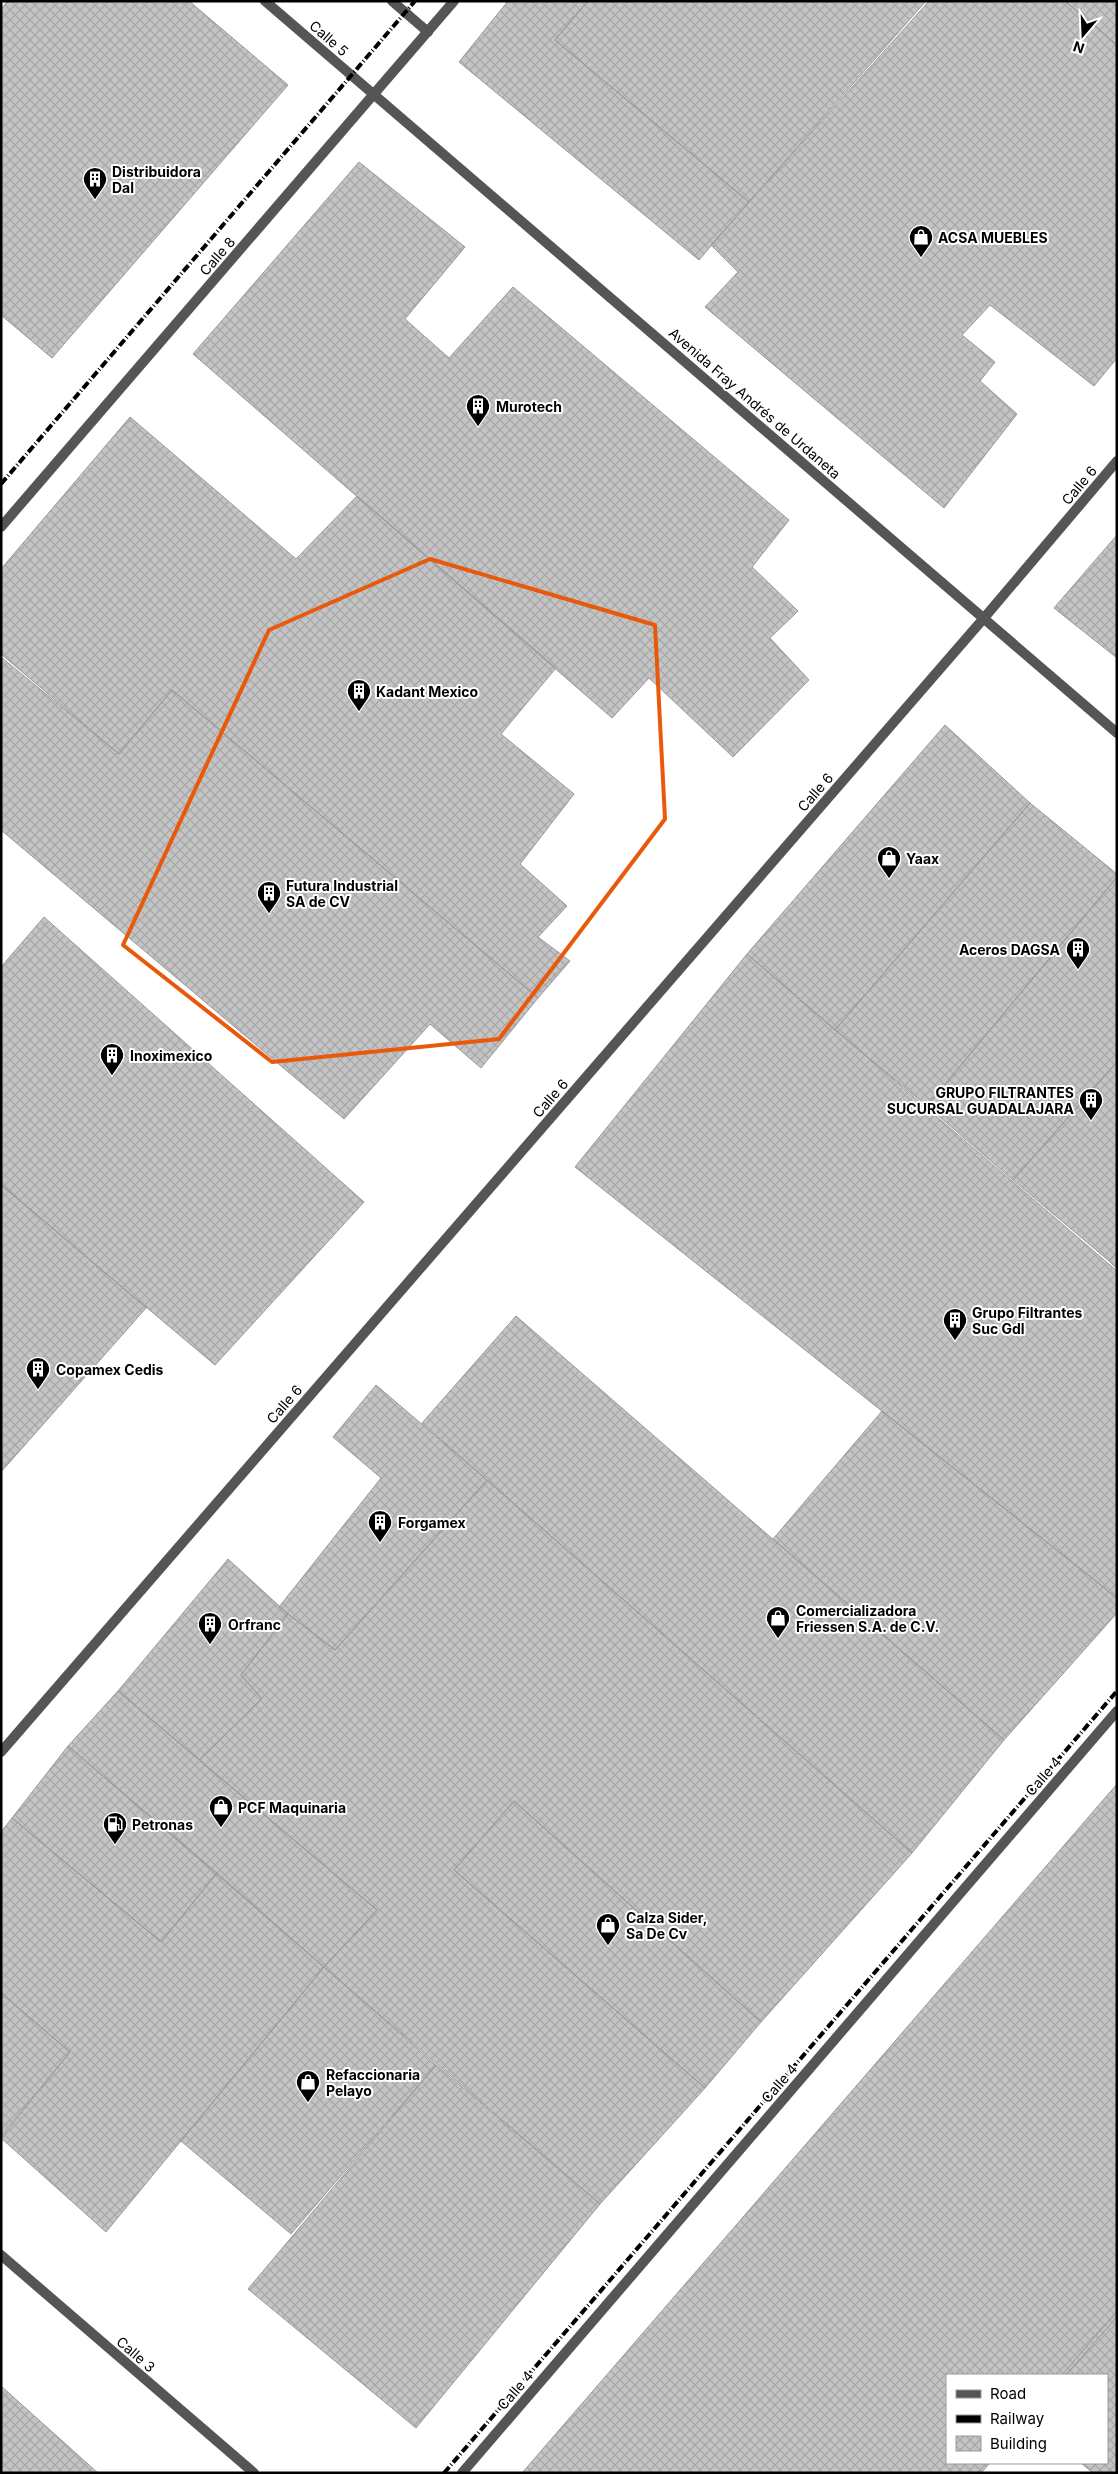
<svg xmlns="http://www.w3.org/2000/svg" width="1118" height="2474" font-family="Inter,sans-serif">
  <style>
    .building { fill: url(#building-cross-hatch); stroke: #999 }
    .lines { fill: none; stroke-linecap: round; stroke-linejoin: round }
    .service { stroke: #555; stroke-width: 10 }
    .minor { stroke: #555; stroke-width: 10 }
    .rail { stroke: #000; stroke-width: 4; stroke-dasharray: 8 2.5 1 2.5; stroke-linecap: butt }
    .marked { fill: none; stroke: #e8590c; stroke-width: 4; stroke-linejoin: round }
    .labels { text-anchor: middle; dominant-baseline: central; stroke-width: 4; stroke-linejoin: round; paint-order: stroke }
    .street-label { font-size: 14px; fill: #000; stroke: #fff }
    .poi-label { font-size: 14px; font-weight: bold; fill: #000; stroke: #fff; text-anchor: start }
  </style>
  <defs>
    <pattern id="building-cross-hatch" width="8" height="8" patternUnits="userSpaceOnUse" patternTransform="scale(1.25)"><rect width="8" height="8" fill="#c4c4c4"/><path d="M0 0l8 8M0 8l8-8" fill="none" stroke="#a7a7a7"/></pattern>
  </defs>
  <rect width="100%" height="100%" fill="#fff"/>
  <!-- building -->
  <path class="building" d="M8,1H189L288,85L52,358L1,315V9Z
    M508,1H588L555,40L749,202L699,260L459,62Z
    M588,1H926L749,202L555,40Z
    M929,1H1065L1117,45V358L1094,386L990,305L962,335L995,362L980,381L1017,414L944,508L705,307L738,272L711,245Z
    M1065,1H1117V45Z
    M359,162L465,247L405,319L449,358L513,287L789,520L752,567L798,611L770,638L809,680L733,757L649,678L612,718L193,354Z
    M130,417L296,559L357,496L556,668L501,734L574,794L520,864L567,906L538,937L570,961L538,998L172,690L119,754L1,654V569Z
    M1117,535V658L1054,608Z
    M1,657L119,754L172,690L538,998L481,1068L430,1024L344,1119L1,830Z
    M945,725L1030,803L835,1030L747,954Z
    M1030,803L1117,874V877L927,1106L835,1030Z
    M1117,877V1062L1013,1180L927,1106Z
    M44,917L364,1202L215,1365L1,1185V967Z
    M747,954L1117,1271V1598L575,1167Z
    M1117,1062V1252L1109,1261L1013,1180Z
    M1,1184L146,1308L1,1472Z
    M1117,1252V1269L1109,1261Z
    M516,1316L1004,1740L912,1853L422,1423Z
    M376,1385L487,1480L335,1650L279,1607L381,1478L333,1437Z
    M882,1411L1117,1598V1613L1004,1740L773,1539Z
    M487,1480L912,1853L761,2022L514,1801L454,1870L705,2088L600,2204L324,1967L377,1910L199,1760L262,1699L241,1675L288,1614L335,1650Z
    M228,1559L288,1614L241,1675L262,1699L199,1760L118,1691Z
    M118,1691L377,1910L324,1967L68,1746Z
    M68,1746L217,1873L161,1942L12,1818Z
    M1117,1784V2317L1066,2375H947V2463H990L981,2473H522Z
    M514,1801L761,2022L705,2088L454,1870Z
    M12,1818L161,1942L217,1873L324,1967L106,2232L1,2138L70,2052L1,1993V1832Z
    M324,1967L436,2065L291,2234L181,2141Z
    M1,1993L70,2052L1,2136Z
    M436,2065L600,2204L416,2428L248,2289Z
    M1117,2311V2473H1093L1081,2463H1107V2375H1062Z
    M1,2386L98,2473H1Z"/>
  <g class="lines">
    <!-- service -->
    <path class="service" d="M392,1L428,32"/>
    <!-- minor -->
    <path class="minor" d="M265,1L1117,733
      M1,527L454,1
      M1,1752L984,618L1117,461
      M1,2255L254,2473
      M462,2473L1117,1711"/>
    <!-- rail -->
    <path class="rail" d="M1,484L415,1
      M444,2473L1117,1691"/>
  </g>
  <!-- marked area -->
  <path class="marked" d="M430,559L655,625L665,819L499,1039L272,1062L123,945L269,630Z"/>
  <!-- icons -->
  <defs>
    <g id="building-pin" transform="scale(1.25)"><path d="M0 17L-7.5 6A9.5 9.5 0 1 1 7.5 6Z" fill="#000" stroke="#fff"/><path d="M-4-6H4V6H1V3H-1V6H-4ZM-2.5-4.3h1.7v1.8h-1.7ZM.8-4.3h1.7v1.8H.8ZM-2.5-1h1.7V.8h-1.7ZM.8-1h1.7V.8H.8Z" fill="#fff"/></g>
    <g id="shop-pin" transform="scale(1.25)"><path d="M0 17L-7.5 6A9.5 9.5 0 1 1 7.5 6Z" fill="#000" stroke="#fff"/><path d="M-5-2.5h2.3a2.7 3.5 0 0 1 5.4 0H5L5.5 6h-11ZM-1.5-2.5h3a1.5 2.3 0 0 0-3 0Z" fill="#fff"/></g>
    <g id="fuel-pin" transform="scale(1.25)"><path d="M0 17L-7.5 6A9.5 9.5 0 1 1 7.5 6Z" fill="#000" stroke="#fff"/><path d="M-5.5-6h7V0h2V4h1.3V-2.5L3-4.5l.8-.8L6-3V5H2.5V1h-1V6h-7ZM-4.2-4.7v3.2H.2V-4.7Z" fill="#fff"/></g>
  </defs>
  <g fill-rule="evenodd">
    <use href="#building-pin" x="95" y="179"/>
    <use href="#shop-pin" x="921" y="237"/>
    <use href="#building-pin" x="478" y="406"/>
    <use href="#building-pin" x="359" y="691"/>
    <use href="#shop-pin" x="889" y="858"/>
    <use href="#building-pin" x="269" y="893"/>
    <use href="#building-pin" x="1078" y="949"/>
    <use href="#building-pin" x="112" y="1055"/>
    <use href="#building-pin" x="1091" y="1100"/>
    <use href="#building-pin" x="955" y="1320"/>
    <use href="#building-pin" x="38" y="1369"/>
    <use href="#building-pin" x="380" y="1522"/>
    <use href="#shop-pin" x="778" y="1618"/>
    <use href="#building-pin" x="210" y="1624"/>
    <use href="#shop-pin" x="221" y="1807"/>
    <use href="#fuel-pin" x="115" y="1824"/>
    <use href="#shop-pin" x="608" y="1925"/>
    <use href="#shop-pin" x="308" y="2082"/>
  </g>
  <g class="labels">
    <!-- street labels -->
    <g class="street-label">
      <text transform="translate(329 38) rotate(41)">Calle 5</text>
      <text transform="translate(217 256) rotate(-49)">Calle 8</text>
      <text transform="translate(755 403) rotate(41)">Avenida Fray Andrés de Urdaneta</text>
      <text transform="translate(1079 485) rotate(-50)">Calle 6</text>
      <text transform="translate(815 792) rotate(-49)">Calle 6</text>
      <text transform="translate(550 1098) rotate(-49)">Calle 6</text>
      <text transform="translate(284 1404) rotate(-49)">Calle 6</text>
      <text transform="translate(1043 1776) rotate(-49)">Calle 4</text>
      <text transform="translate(779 2083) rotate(-49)">Calle 4</text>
      <text transform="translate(136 2354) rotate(41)">Calle 3</text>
      <text transform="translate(515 2390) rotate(-49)">Calle 4</text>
    </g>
    <!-- poi labels -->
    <g class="poi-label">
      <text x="112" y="171">Distribuidora<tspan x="112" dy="16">Dal</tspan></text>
      <text x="938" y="237">ACSA MUEBLES</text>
      <text x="496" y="406">Murotech</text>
      <text x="376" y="691">Kadant Mexico</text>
      <text x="906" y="858">Yaax</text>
      <text x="286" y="885">Futura Industrial<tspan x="286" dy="16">SA de CV</tspan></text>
      <text x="1060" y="949" text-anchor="end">Aceros DAGSA</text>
      <text x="130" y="1055">Inoximexico</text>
      <text x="1074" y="1092" text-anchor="end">GRUPO FILTRANTES<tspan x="1074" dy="16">SUCURSAL GUADALAJARA</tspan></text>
      <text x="972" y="1312">Grupo Filtrantes<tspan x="972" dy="16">Suc Gdl</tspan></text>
      <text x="56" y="1369">Copamex Cedis</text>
      <text x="398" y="1522">Forgamex</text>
      <text x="796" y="1610">Comercializadora<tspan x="796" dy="16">Friessen S.A. de C.V.</tspan></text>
      <text x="228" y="1624">Orfranc</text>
      <text x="238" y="1807">PCF Maquinaria</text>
      <text x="132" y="1824">Petronas</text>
      <text x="626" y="1917">Calza Sider,<tspan x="626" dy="16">Sa De Cv</tspan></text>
      <text x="326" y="2074">Refaccionaria<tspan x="326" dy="16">Pelayo</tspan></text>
    </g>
  </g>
  <!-- border -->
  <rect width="1118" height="2474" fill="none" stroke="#000000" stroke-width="5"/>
  <!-- legend -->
  <rect x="946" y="2374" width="162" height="90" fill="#ffffff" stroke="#999999"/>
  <rect x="956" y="2390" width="25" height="8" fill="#555555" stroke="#999999"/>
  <text x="990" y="2399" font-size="15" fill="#000000">Road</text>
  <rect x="956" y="2415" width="25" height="8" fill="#000000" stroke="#999999"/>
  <text x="990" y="2424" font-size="15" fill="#000000">Railway</text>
  <rect x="956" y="2436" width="25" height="15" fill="url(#building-cross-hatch)" stroke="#999999"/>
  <text x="990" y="2449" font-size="15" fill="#000000">Building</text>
  <!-- north arrow -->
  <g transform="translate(1083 35) rotate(199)" stroke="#ffffff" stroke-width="4" paint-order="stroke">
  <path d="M0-4L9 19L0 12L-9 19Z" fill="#000000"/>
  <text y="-8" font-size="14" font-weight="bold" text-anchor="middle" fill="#000000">N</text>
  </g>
</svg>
